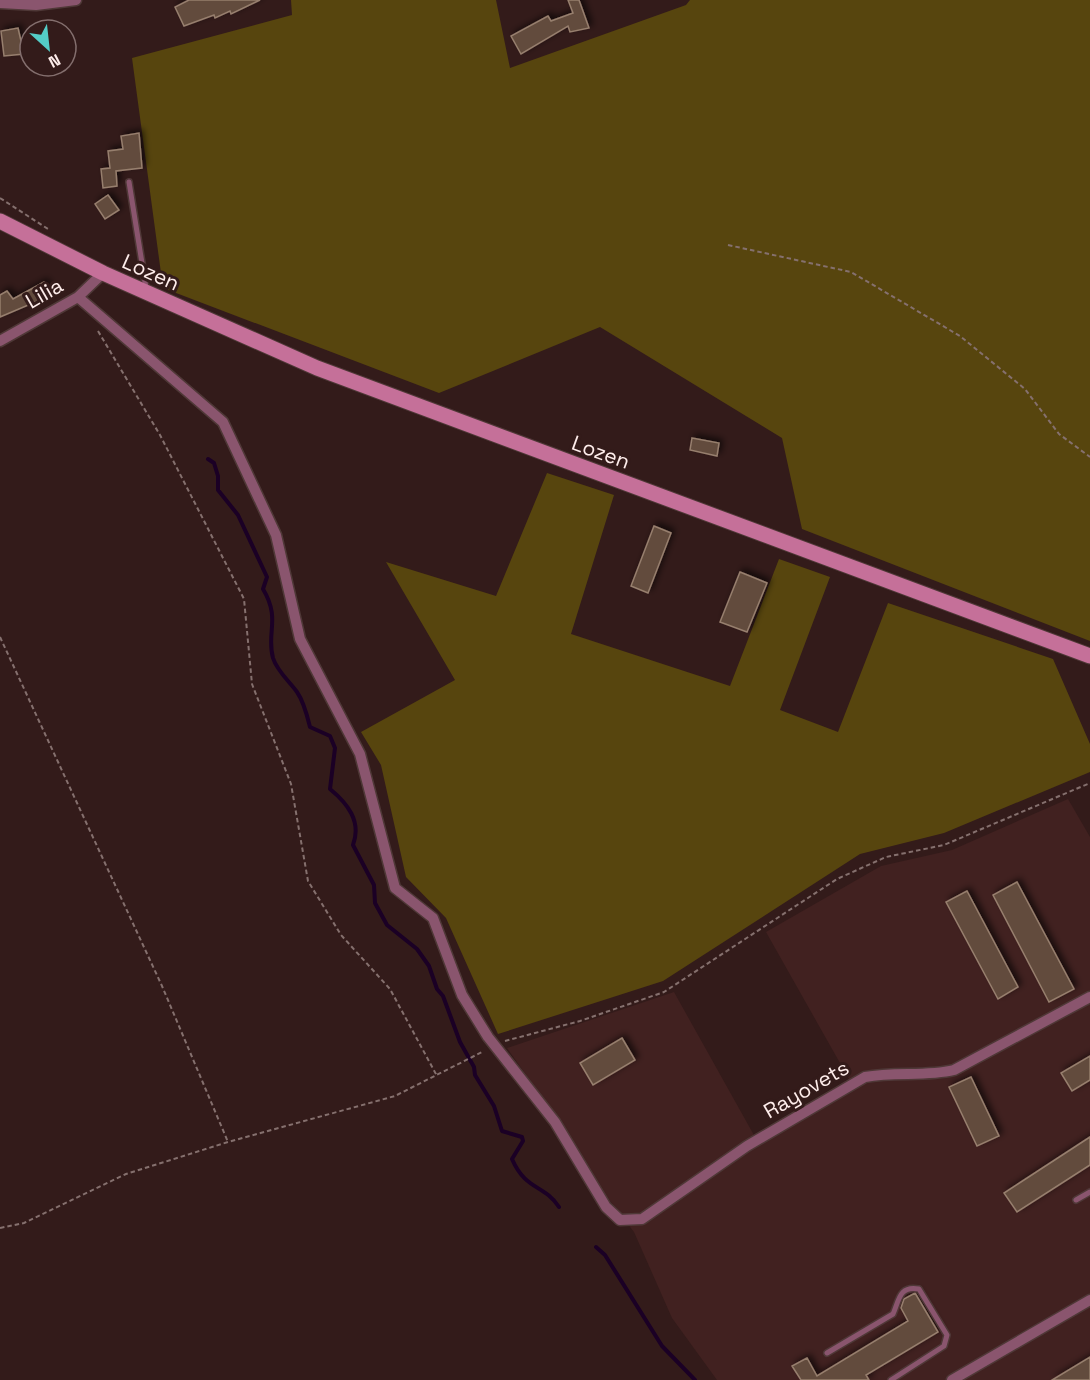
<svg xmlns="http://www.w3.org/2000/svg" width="1090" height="1380" font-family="'Space Grotesk',sans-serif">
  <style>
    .built { fill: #412120 }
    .green { fill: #57450e }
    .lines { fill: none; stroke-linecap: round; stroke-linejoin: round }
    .stream { stroke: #1b0025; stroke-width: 4 }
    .building { fill: #624c3d; stroke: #977f6e; stroke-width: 1.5; filter: url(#shadow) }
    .lane-casing { stroke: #4f3837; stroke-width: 8 }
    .street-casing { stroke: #4f3837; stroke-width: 13 }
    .secondary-casing { stroke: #4f3837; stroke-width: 17 }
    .path { stroke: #85706e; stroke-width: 2; stroke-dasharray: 4.5 3; stroke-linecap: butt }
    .lane { stroke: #8a556e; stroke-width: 5 }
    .street { stroke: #8a556e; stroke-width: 10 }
    .secondary { stroke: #c57099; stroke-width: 15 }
    .labels { text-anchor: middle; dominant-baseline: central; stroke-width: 6; stroke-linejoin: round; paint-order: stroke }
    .street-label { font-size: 21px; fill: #feedeb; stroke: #331b1a }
  </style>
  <defs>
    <filter id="shadow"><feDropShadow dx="3.5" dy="-3.5" stdDeviation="3" flood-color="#0009"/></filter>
  </defs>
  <rect width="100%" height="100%" fill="#331b1a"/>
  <!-- built -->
  <path class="built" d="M1068,799L1090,837V1380H717L672,1318L634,1232L592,1178L558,1120L507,1048L674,992L755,1137L849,1079L766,932L881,866L952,850Z"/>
  <!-- green -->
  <path class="green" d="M291,0H496L510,68L686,5L690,0H1090V641L802,529L782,438L600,327L439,393L163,288L132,58L292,15Z
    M547,473L614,495L571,634L730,686L779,559L830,577L780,710L838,732L888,603L1053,659L1090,744V772L944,833L860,854L663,981L498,1034L446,918L406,877L381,765L361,732L455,680L386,562L496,596Z"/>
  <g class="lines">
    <!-- stream -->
    <path class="stream" d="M208,459L214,463L218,476V490L238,515L267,577L263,589C281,619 266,633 273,658C277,671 289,681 297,692C304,702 307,715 310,727L330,736L335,748L330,789C347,803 362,821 353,845L374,885L375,903L387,925L417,949L429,966L437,989L443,996L460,1042L474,1067L475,1075L494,1106L502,1131L522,1137L523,1141L512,1159C526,1191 544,1184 559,1207
      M596,1247L605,1255L662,1346L695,1380"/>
  </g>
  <!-- building -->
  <path class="building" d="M189,0H260L231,14L230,11L215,18L214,15L184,26L175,7Z
    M568,0H579L589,28L570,32L568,26L521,54L511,36L548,16L551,21L573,13Z
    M18,28L24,54L4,56L1,31Z
    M139,133L142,168L116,171L117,186L103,188L101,169L110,168L108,151L123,149L121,136Z
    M108,195L119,210L105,219L95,204Z
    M44,282L52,295L0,317V295L7,291L13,299Z
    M692,438L719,443L717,456L690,450Z
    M654,526L671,533L648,593L631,586Z
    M740,572L767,583L747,632L720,622Z
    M1017,882L1074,989L1049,1002L993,895Z
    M967,891L1018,987L998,999L946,902Z
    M622,1038L635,1060L593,1085L580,1063Z
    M1090,1056V1080L1072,1091L1061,1073Z
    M971,1077L999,1136L977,1146L949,1087Z
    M1090,1137V1165L1017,1212L1004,1193Z
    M915,1293L938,1332L866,1375L869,1380H801L792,1366L807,1358L817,1376L908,1321L901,1308L904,1299Z
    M1090,1357V1380H1052Z"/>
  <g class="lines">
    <!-- lane casing -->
    <g class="lane-casing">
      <path id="lane" d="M129,182L146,288
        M1076,1200L1090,1192
        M827,1353L893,1314C899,1301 899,1285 919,1289L947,1335L944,1346L891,1380"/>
    </g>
    <!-- street casing -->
    <g class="street-casing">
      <path id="street" d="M0,3L36,5L76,0
        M78,297L223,422L276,535L300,639L360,754L395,888L433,918L462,995L488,1037L555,1122L606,1207L620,1220L642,1219L747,1146L865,1077C895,1071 925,1077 954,1070L1090,997
        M0,341L78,297L103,273
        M952,1380L1090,1300"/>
    </g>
    <!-- secondary casing -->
    <g class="secondary-casing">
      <path id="secondary" d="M0,221L103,273L317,368L1090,656"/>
    </g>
    <!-- path -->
    <path class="path" d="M0,198L48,229
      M728,245L851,272L960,336L1025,389L1059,434L1090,457
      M98,331L160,435L244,599L252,684L291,784L308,881L341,935L390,989L437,1076
      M0,637L162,986L228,1142
      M505,1041L580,1021L664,992L837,879L886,857L944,845L1090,783
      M0,1228L24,1223L126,1174L228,1142L395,1096L484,1051"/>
    <!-- lane -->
    <use href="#lane" class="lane"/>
    <!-- street -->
    <use href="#street" class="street"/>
    <!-- secondary -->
    <use href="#secondary" class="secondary"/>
  </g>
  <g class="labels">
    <!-- street labels -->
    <g class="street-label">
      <text transform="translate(151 272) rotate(24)">Lozen</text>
      <text transform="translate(44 293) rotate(-30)">Lilia</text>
      <text transform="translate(601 452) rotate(20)">Lozen</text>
      <text transform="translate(806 1089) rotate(-30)">Rayovets</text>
    </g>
  </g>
  <!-- north arrow -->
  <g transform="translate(48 48) rotate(153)"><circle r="28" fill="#331b1a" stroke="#846f6e" stroke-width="1.5"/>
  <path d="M0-4.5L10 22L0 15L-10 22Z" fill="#54cdc7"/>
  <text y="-9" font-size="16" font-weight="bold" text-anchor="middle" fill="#feedeb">N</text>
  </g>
</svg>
